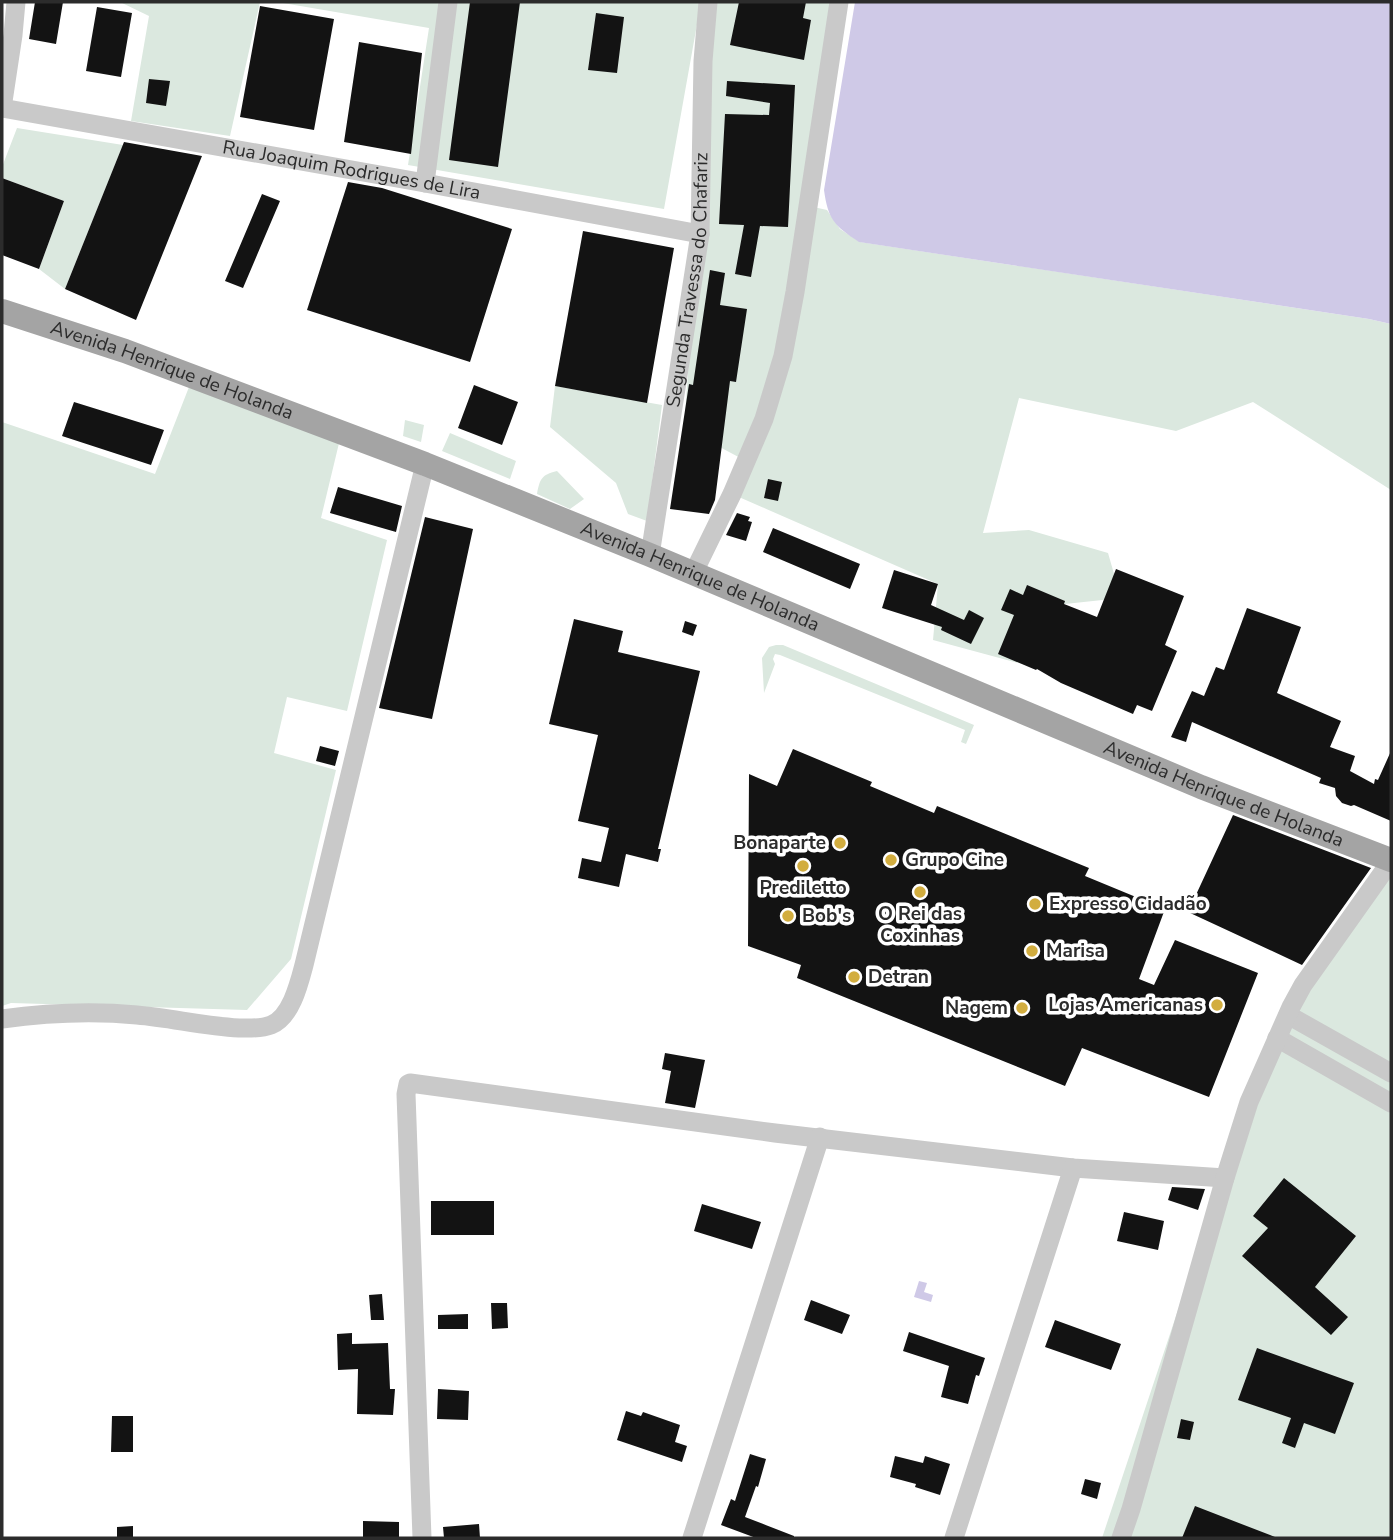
<svg xmlns="http://www.w3.org/2000/svg" width="1393" height="1540" font-family="'Nunito Sans',sans-serif">
  <style>
    .green { fill: #dbe8df }
    .water { fill: #cfc9e7 }
    .building { fill: #131313 }
    .lines { fill: none; stroke-linecap: round; stroke-linejoin: round }
    .minor { stroke: #c9c9c9; stroke-width: 19 }
    .major { stroke: #a4a4a4; stroke-width: 24 }
    .poi-dot { fill: #d2ad3f; stroke: #fff; stroke-width: 2.5 }
    .labels { text-anchor: middle; dominant-baseline: central; stroke-width: 7; stroke-linejoin: round; paint-order: stroke }
    .street-label { font-size: 19px; fill: #2c2c2c; stroke: #fff }
    .poi-label { font-size: 19px; font-weight: bold; fill: #2c2c2c; stroke: #fff; text-anchor: start }
  </style>
  <rect width="100%" height="100%" fill="#fff"/>
  <!-- green -->
  <path class="green" d="M120,2H260L230,136L131,121L149,16Z
    M277,2H701L664,209L408,165L429,28Z
    M711,2H837L809,206L827,210L840,229L860,242L1369,319L1391,324V490L1253,402L1176,431L1019,398L983,533L1029,530L1108,553L1121,598L1065,604L1037,668L933,640L938,584L732,494L746,461L684,428L700,207Z
    M17,128L123,145L65,289L39,269L64,201L2,178V167Z
    M555,386L662,405L647,521L628,514L616,483L550,427Z
    M189,387L340,439L321,518L387,540L347,711L287,697L274,753L336,770L291,959L247,1010L11,1003L2,1006V422L155,474Z
    M405,420L424,425L421,442L403,436Z
    M450,433L516,461L510,479L442,451Z
    M557,471L584,499L570,509L537,494C540,479 541,475 557,471Z
    M776,645H783L974,725L966,744L961,742L965,730L780,655L775,654L773,659L775,664L764,693L762,658L769,647Z
    M1391,868V1538H1102L1248,1100L1291,1004Z"/>
  <!-- water -->
  <path class="water" d="M855,2H1391V324L1369,319L859,242C835,226 828,220 824,190Z
    M919,1281L927,1283L924,1292L933,1295L931,1302L914,1297Z"/>
  <!-- building -->
  <path class="building" d="M35,2H63L56,44L29,39Z
    M470,2H520L498,167L449,160Z
    M739,2H806L803,18L811,20L804,60L730,45Z
    M260,6L334,19L314,130L240,117Z
    M97,7L132,13L121,77L86,71Z
    M596,13L624,17L617,73L588,70Z
    M359,42L422,53L411,154L344,142Z
    M149,79L170,81L166,106L146,103Z
    M727,81L795,85L788,227L760,226L751,277L735,274L744,225L719,224L725,114L769,115L770,103L726,96Z
    M124,142L202,156L136,320L65,289Z
    M2,178L64,201L39,269L2,255Z
    M348,182L382,188L512,229L470,362L307,310Z
    M262,194L280,201L243,288L225,281Z
    M583,231L674,248L647,403L555,386Z
    M710,270L725,273L720,305L747,309L736,382L730,381L715,500L709,514L670,509L689,384L693,385Z
    M474,385L518,402L502,445L458,428Z
    M74,402L164,430L151,465L62,436Z
    M768,479L782,482L778,501L764,498Z
    M338,487L402,506L396,532L330,513Z
    M737,513L750,517L748,521L752,522L746,541L726,535Z
    M425,517L473,529L432,719L379,708Z
    M773,528L860,564L850,589L763,552Z
    M1116,569L1184,596L1165,645L1177,651L1152,711L1137,705L1133,714L1061,683L1037,669L1036,670L998,654L1014,615L1001,610L1010,589L1023,595L1027,585L1065,601L1064,604L1097,617Z
    M894,570L938,584L931,605L964,620L969,610L984,618L971,644L941,630L942,627L882,608Z
    M1247,608L1301,627L1277,693L1341,721L1330,747L1355,756L1350,771L1374,784L1375,779L1378,780L1391,751V821L1354,805L1351,806L1342,803L1336,796L1335,788L1319,783L1321,778L1192,722L1186,742L1171,737L1192,691L1204,696L1216,667L1224,670Z
    M574,619L623,631L618,652L700,671L658,849H661L658,862L626,854L619,887L578,878L582,858L601,862L609,828L578,821L598,735L549,724Z
    M685,621L697,625L693,636L682,632Z
    M320,746L339,751L335,766L316,761Z
    M793,749L872,782L870,786L934,813L937,806L1089,868L1085,876L1165,909L1139,979L1154,985L1175,940L1258,973L1209,1097L1082,1048L1065,1086L797,978L801,965L748,946L749,774L777,786Z
    M1233,815L1371,868L1302,965L1188,912Z
    M665,1053L705,1060L695,1108L665,1103L671,1071L662,1069Z
    M1284,1178L1356,1236L1315,1287L1348,1317L1331,1335L1242,1256L1268,1228L1253,1216Z
    M1172,1187L1205,1189L1198,1210L1168,1200Z
    M431,1201H494V1235H431Z
    M702,1204L761,1222L752,1249L694,1231Z
    M1124,1212L1164,1221L1158,1250L1117,1241Z
    M382,1294L384,1320H371L369,1295Z
    M811,1300L850,1315L842,1334L804,1320Z
    M491,1303H507L508,1328L492,1329Z
    M468,1314V1329H438V1315Z
    M1055,1320L1121,1344L1111,1370L1045,1347Z
    M909,1332L985,1358L979,1376L976,1375L968,1404L941,1397L949,1366L903,1351Z
    M352,1333V1344L388,1343L390,1389H395L393,1415L357,1414L358,1369L338,1370L337,1334Z
    M1257,1348L1354,1383L1335,1434L1304,1423L1295,1448L1282,1443L1291,1418L1238,1400Z
    M438,1389L469,1391L468,1420L437,1419Z
    M626,1411L641,1416L643,1412L680,1425L675,1442L687,1446L682,1462L617,1440Z
    M112,1416H133V1452H111Z
    M1181,1419L1194,1422L1190,1440L1177,1438Z
    M750,1454L766,1459L758,1487L756,1486L745,1517L794,1536V1538H756L721,1525L731,1499L735,1501Z
    M895,1456L923,1463L925,1456L950,1464L940,1495L915,1487L916,1484L890,1477Z
    M1085,1479L1101,1483L1097,1499L1081,1494Z
    M1195,1506L1275,1537V1538H1182Z
    M363,1521L399,1522V1538H363Z
    M479,1524L480,1538H444L443,1527Z
    M133,1526V1538H117V1527Z"/>
  <g class="lines">
    <!-- minor -->
    <g class="minor">
      <path id="s1" d="M2,108L425,183L700,234"/>
      <path d="M2,108L13,35L16,2"/>
      <path d="M425,183L448,2"/>
      <path id="s2" d="M650,555L700,234L703,61L708,2"/>
      <path d="M693,574L732,494L764,419L783,356L795,292L839,2"/>
      <path d="M1288,1015L1391,1073"/>
      <path d="M2,1019C46,1013 93,1011 137,1015C171,1018 204,1026 239,1028C249,1028 261,1029 271,1025C291,1017 299,984 304,965L425,464"/>
      <path d="M1277,1038L1391,1103"/>
      <path d="M422,1538L406,1094L408,1084L410,1083L775,1133L1073,1168L1225,1178"/>
      <path d="M692,1538L820,1137"/>
      <path d="M954,1538L1073,1168"/>
      <path d="M1121,1538L1131,1509L1225,1178L1249,1102L1291,1007L1303,985L1391,861"/>
    </g>
    <!-- major -->
    <path class="major" id="s3" d="M2,311L125,351L425,464L650,555L1201,787L1391,860"/>
  </g>
  <!-- markers -->
  <g class="poi-dot">
    <circle cx="840" cy="843" r="7"/>
    <circle cx="891" cy="860" r="7"/>
    <circle cx="803" cy="866" r="7"/>
    <circle cx="920" cy="892" r="7"/>
    <circle cx="1035" cy="904" r="7"/>
    <circle cx="788" cy="916" r="7"/>
    <circle cx="1032" cy="951" r="7"/>
    <circle cx="854" cy="977" r="7"/>
    <circle cx="1217" cy="1005" r="7"/>
    <circle cx="1022" cy="1008" r="7"/>
  </g>
  <g class="labels">
    <!-- street labels -->
    <g class="street-label">
      <text stroke="none"><textPath href="#s1" startOffset="355">Rua Joaquim Rodrigues de Lira</textPath></text>
      <text stroke="none"><textPath href="#s2" startOffset="278">Segunda Travessa do Chafariz</textPath></text>
      <text stroke="none"><textPath href="#s3" startOffset="180">Avenida Henrique de Holanda</textPath></text>
      <text stroke="none"><textPath href="#s3" startOffset="747">Avenida Henrique de Holanda</textPath></text>
      <text stroke="none"><textPath href="#s3" startOffset="1314">Avenida Henrique de Holanda</textPath></text>
    </g>
    <!-- poi labels -->
    <g class="poi-label">
      <text x="826" y="843" text-anchor="end">Bonaparte</text>
      <text x="905" y="860">Grupo Cine</text>
      <text x="803" y="888" text-anchor="middle">Prediletto</text>
      <text x="1049" y="904">Expresso Cidadão</text>
      <text x="920" y="914" text-anchor="middle">O Rei das<tspan x="920" dy="22">Coxinhas</tspan></text>
      <text x="802" y="916">Bob's</text>
      <text x="1046" y="951">Marisa</text>
      <text x="868" y="977">Detran</text>
      <text x="1203" y="1005" text-anchor="end">Lojas Americanas</text>
      <text x="1008" y="1008" text-anchor="end">Nagem</text>
    </g>
  </g>
  <!-- border -->
  <rect width="1393" height="1540" fill="none" stroke="#2c2c2c" stroke-width="7"/>
</svg>
